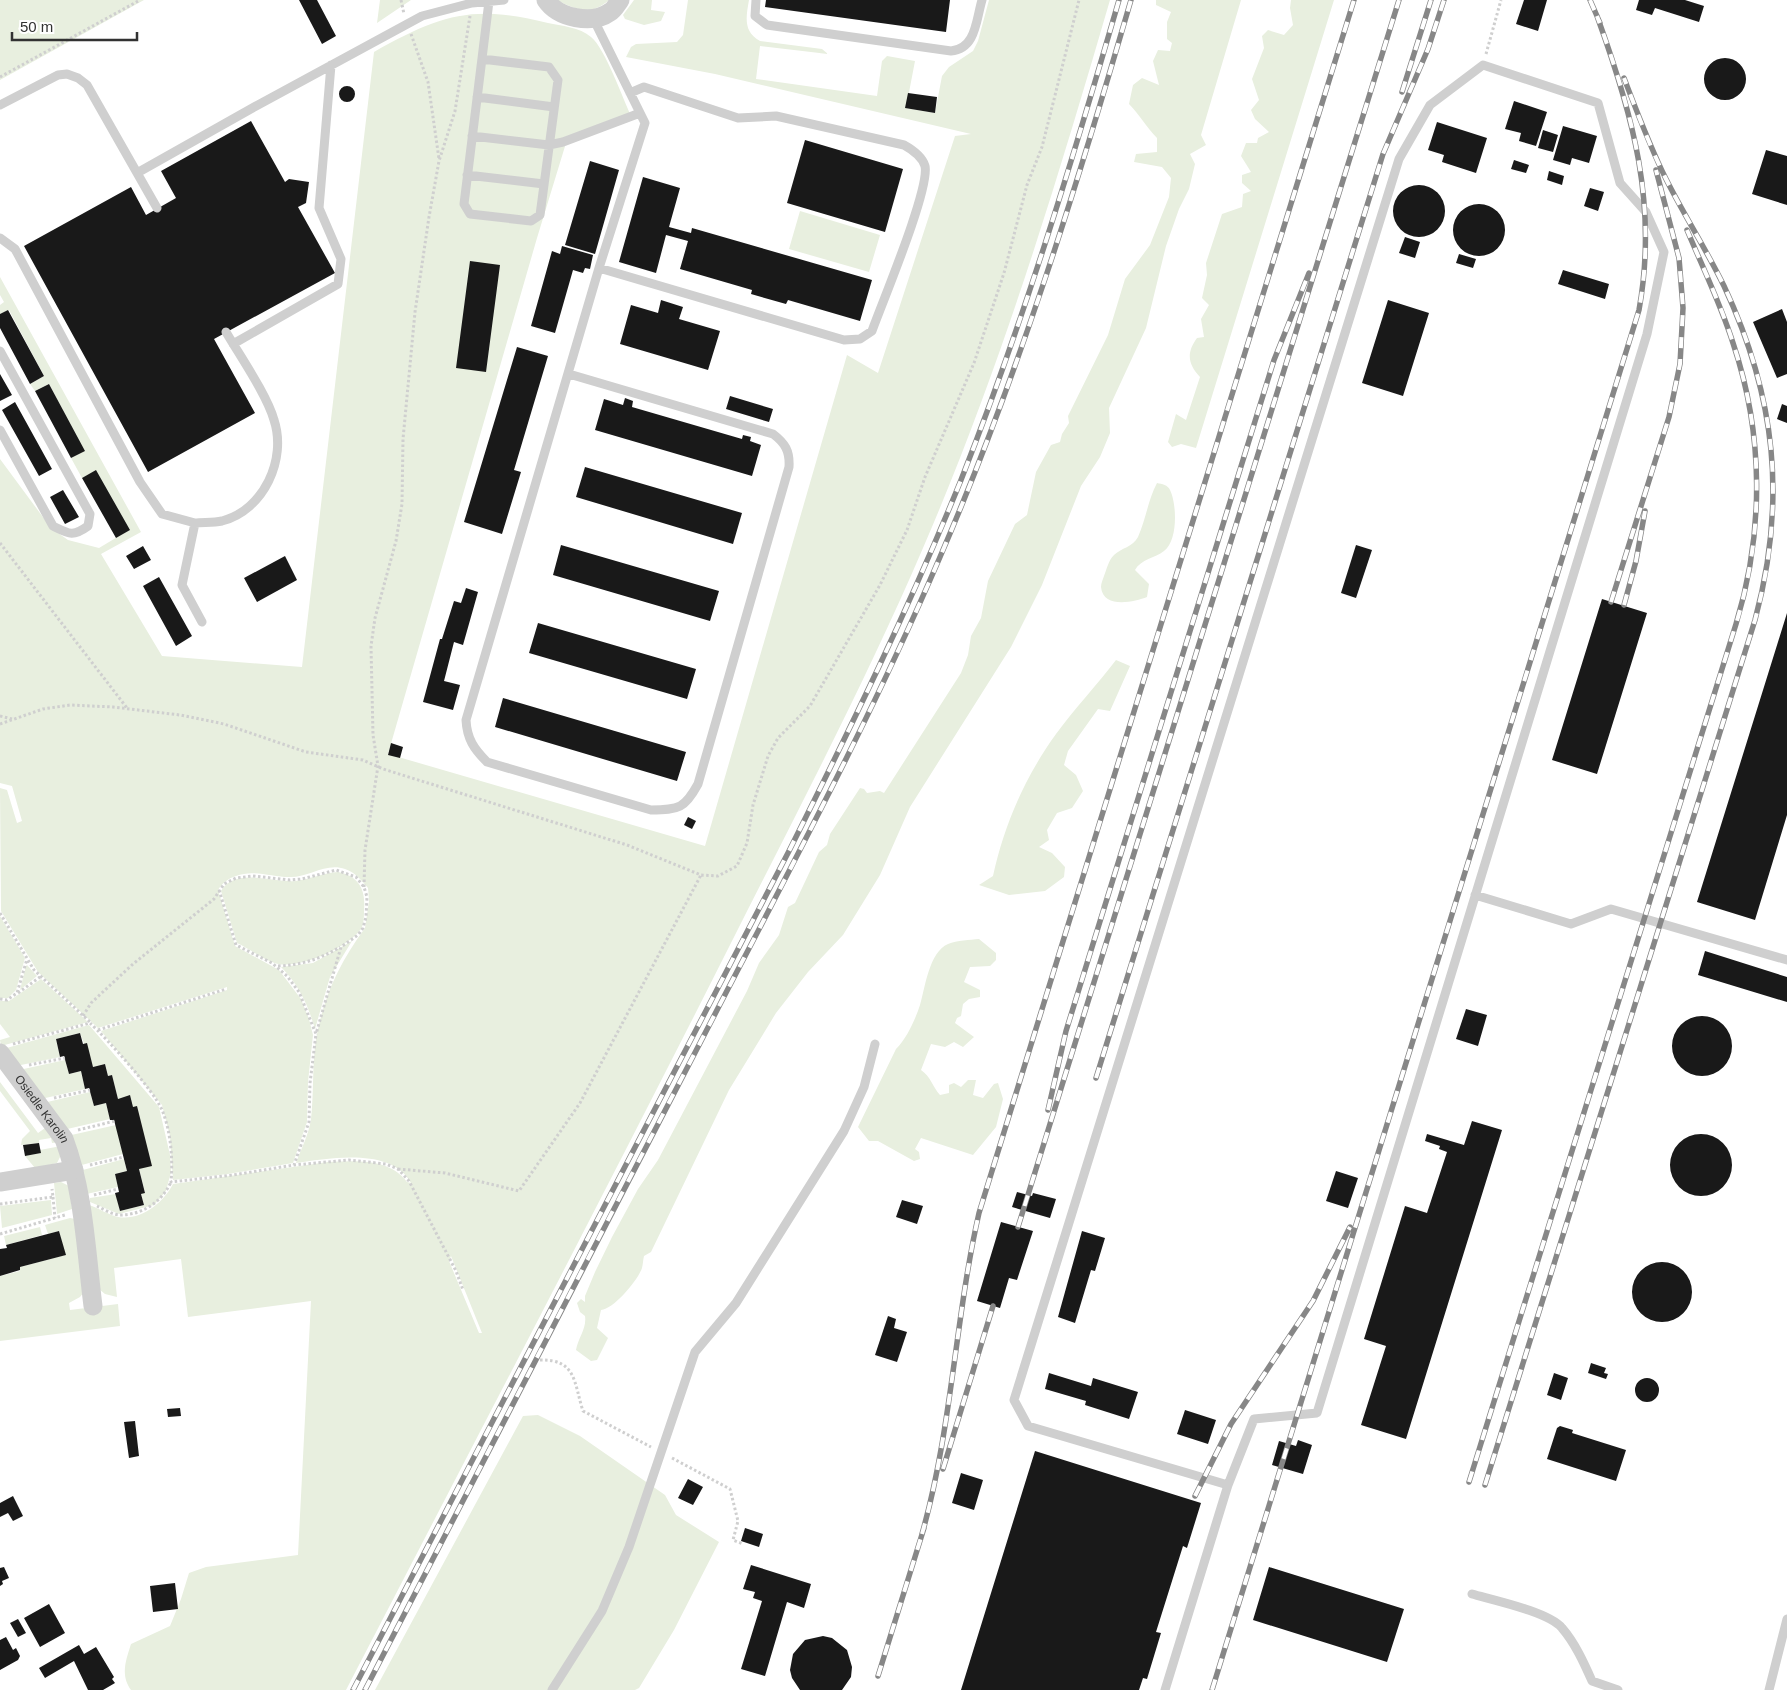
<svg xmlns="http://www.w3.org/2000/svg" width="1787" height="1690" font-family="Helvetica,sans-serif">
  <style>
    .green { fill: #e8efdf; fill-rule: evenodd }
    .building { fill: #191919 }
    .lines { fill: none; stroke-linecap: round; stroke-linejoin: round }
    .path { stroke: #cfcfcf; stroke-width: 3; stroke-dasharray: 2.5 2.5; stroke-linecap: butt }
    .lane { stroke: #cfcfcf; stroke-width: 9 }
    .street { stroke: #cfcfcf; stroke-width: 19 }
    .rail-casing { stroke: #878787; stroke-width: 5.5 }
    .rail { stroke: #fff; stroke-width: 4; stroke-dasharray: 11; stroke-linecap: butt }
    .labels { text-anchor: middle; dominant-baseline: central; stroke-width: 5; stroke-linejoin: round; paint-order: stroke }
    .street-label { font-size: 12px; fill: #323232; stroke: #fff }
  </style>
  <rect width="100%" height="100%" fill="#fff"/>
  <!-- green -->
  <path class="green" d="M0,0H144L0,80Z
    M380,0H411L377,23Z
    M557,0H609C591,16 576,10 557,0Z
    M634,0H652L651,10L665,12L661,21L644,25L625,19L623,15Z
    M688,0H749C746,17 743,32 760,41L822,49L828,54L760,46L756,79L877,96L882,61L887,56L915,61L906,108L935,113L942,76L949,67L973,51L978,41L989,0H1110C1056,185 1000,370 923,548C865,683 797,812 731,943C605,1193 475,1441 346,1690H131C120,1675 126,1660 131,1644L170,1626L181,1599L189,1573L206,1567L298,1555L311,1301L188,1317L181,1259L114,1268L117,1297L105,1294L99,1289L89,1205C98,1208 109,1215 118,1217C141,1221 163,1203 173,1184L328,1162C357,1161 389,1158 407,1182L411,1183C392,1147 330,1158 296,1163C301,1149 309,1134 311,1119C314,1093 312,1066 316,1039C324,995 339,964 365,928L369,901L368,888C362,881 355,872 345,869C326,862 308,878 289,877C272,877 253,869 236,876C229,878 222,883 218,890L235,946L279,970L301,999L309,1019L313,1035L308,1082L307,1122L293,1163L228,1174L173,1180L170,1136L162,1105L101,1031L227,990V987L98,1028L38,972L1,911L0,788L7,790L17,823L22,821L12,786L0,783V459L51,528L68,540L99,548L129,530L96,471L82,478L71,458L84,451L49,384L35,391L30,384L44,376L9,310L0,314V305L4,302L0,295V277L141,532L101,554L162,656L302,667L374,52C440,15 472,4 548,23C561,26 580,27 591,37C605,48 623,99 632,118L566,143L537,238L388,754L705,846L847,355L878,373L955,136L971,134L715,74L626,57L631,47L636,44L677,42L683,35ZM451,1256L482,1333H479L449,1261Z
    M1156,0H1241L1201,135L1206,145L1190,154L1195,164L1189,189L1179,209L1166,246L1146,328L1109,408L1110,433L1100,457L1081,486L1042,585L1011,647L910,807L880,875L843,935L808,972L776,1013L729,1090L651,1252L644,1256C643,1260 643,1264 642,1268C638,1280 614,1309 601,1310L597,1328L608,1338L597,1360L591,1361L576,1350C578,1338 587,1328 585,1316L580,1312L577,1303L581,1299L585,1302V1296L595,1272L612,1237L638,1189L658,1160L747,991L759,963L779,935L788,907L795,903L819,852L827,845L830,834L860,788L864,789L867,793L880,791L884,793L961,673L968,655L971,636L981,618L988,581L1015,524L1027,515L1036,472L1051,445L1060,442L1062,434L1069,423L1068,416L1108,335L1125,279L1150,245L1169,197L1171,178L1162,167L1134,162L1136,154L1157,152V138C1146,127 1140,115 1129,104L1133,85L1142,78L1159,85L1153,61L1158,50L1170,51L1172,43L1167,39V22L1171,12L1156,5Z
    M1291,0H1334L1196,448L1181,444L1172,447L1168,442L1176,414L1186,420L1200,377C1188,364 1186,353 1197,338L1204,337L1201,319L1209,305L1202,298L1207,275L1206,263L1222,214L1242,207L1243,194L1251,191L1242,183V175L1251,172L1241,156L1246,143H1257L1258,138L1269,132L1255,119L1251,110L1259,100L1252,79L1264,48L1262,36L1268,30L1284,35L1293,25L1290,8Z
    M800,211L880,235L869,272L789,249Z
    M1157,483C1162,484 1168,485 1170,490C1177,504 1178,541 1164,551C1155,558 1141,559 1135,570L1149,584L1147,597C1134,602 1103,609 1101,587C1101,583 1103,579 1104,576C1107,569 1108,561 1114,555C1121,548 1133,547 1138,537C1146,519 1148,500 1157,483Z
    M1116,660L1130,666L1110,711L1098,709L1068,751L1064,765L1076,775L1083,791L1072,808L1057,813L1047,830L1049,840L1039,847L1052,853L1065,867L1064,877L1045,891L1009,895L979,885L993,876C1004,825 1025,777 1056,734C1075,708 1097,685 1116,660Z
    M338,872C359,876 366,890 364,910C364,916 364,924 361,929C347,948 302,968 278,964C265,961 250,949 237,943L221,891C235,867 274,883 296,881C310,879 323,873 338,872Z
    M0,916L25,958L16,990L8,998H0Z
    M979,939L996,953V960L990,966L970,967L964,982L980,990V997L969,999L963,1004L961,1016L957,1018L955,1023L974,1037L963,1047L954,1042L945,1047L931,1044L921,1070C931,1077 932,1086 940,1095L949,1093V1085L954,1083L961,1087L968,1080H976L973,1095L983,1098L994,1084L998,1083L1003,1099L996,1127L973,1155L921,1138L915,1149L919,1152L920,1159L914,1161L878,1141H869L858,1127L896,1049C907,1038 915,1020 920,1005C925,988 929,952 948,944C957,940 970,940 979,939Z
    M352,941L330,977L315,1029C308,1005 299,985 281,967L313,963Z
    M27,965L37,976L20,990L26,966Z
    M41,979L88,1022L1,1046L0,1040L10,1037L0,1024V1001H9Z
    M89,1025L159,1107L170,1155L171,1172L166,1191L154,1205L119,1214L90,1202V1198L116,1194L120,1211L144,1205L141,1194L145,1192L139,1169L130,1096L118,1099L112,1075L108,1076L105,1064L93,1067L80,1033L56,1039L60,1057L16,1066L3,1049Z
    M65,1060L69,1074L81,1071L85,1089L41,1099L19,1070Z
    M0,1082L38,1133L48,1126L59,1142L52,1143L51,1138L39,1140V1143L21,1145L22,1139L30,1131L0,1091Z
    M90,1092L94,1106L106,1103L110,1119L63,1130L43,1103Z
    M116,1125L123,1154L78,1166L67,1136Z
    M61,1146L62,1153L57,1163L35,1168L25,1156L40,1153V1150Z
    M124,1159L127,1171L115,1174L118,1187L82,1195L79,1171Z
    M61,1182L69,1186L72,1209L57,1214L54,1183Z
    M51,1200L52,1215L2,1228L0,1206Z
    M70,1218L75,1219L84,1292L80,1297L69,1303L70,1310L118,1304L120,1326L0,1341V1276L20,1271V1267L65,1255L59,1231L48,1234L45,1225Z
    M40,1227L42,1235L6,1245L4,1236Z
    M538,1415L580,1436L665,1495L676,1515L719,1542L674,1630L639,1688L635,1690H375L523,1416Z"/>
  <!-- building -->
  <path class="building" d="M299,0H317L336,36L322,44Z
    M766,0H950L946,32L765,7Z
    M1524,0H1547L1538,31L1516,24Z
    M1639,0H1685L1704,6L1699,22L1655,8L1652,15L1636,10Z
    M1704 79a21 21 0 1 1 42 0a21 21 0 1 1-42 0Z
    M339 94a8 8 0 1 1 16 0a8 8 0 1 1-16 0Z
    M908,93L937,97L935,113L905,108Z
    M1514,101L1547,112L1536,146L1519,141L1521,133L1505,129Z
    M251,121L285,182L289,179L309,182L306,203L298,207L335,273L214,339L255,413L148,472L24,246L131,187L146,215L176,198L161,171Z
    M1437,122L1487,138L1476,173L1442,162L1444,155L1428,150Z
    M1563,126L1597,136L1589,163L1572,158L1570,165L1553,160Z
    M1543,130L1558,135L1553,152L1538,148Z
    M805,140L903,169L885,232L787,203Z
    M1766,150L1787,156V205L1752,194Z
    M1514,160L1529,165L1526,173L1511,169Z
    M590,161L619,170L595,254L565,245Z
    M1549,171L1564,176L1562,185L1547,180Z
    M643,177L680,188L669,227L691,233L692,228L872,280L860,321L788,300L786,304L751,294L752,290L680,269L688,241L666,235L656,273L619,262Z
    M1393 211a26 26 0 1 1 52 0a26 26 0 1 1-52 0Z
    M1590,188L1604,192L1598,211L1584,206Z
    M1453 230a26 26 0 1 1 52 0a26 26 0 1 1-52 0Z
    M1405,237L1420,242L1415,258L1399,253Z
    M562,246L593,255L590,269L585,268L583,273L573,270L555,333L531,326L552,251L560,254Z
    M1459,254L1476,259L1473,268L1456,263Z
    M470,261L500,265L486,372L456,368Z
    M1563,270L1609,284L1605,299L1558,284Z
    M661,300L683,307L679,319L720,331L708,370L620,344L631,305L658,313Z
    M1388,300L1429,313L1403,396L1362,383Z
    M1782,309L1787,322V374L1777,378L1753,322Z
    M8,310L44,376L30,384L0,328V314Z
    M517,347L548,356L514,470L521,472L502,534L464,522Z
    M0,374L12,395L0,401Z
    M49,384L85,451L71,458L35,391Z
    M730,396L773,409L769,422L726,409Z
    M625,398L633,401L632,407L742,439L743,435L751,437L750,441L761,445L752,476L595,430L604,399L623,405Z
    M15,402L52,469L39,476L2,410Z
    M1782,404L1787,406V423L1777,419Z
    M585,467L742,513L733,544L576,497Z
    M96,470L130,530L116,538L82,478Z
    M63,490L79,517L65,524L50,497Z
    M561,545L719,591L710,621L553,575Z
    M1356,545L1372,550L1356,598L1341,593Z
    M143,546L151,560L134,569L126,556Z
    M285,556L297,580L257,602L244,578Z
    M159,577L192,636L176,646L143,586Z
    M466,588L478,592L463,645L454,642L444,681L460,685L453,710L423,702L440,639H442L454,601L461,603Z
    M1602,599L1647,613L1597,774L1552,760Z
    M1787,613V815L1755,920L1697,902Z
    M538,623L696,669L687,699L529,653Z
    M503,698L686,752L677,781L495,727Z
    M391,743L403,747L400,758L388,755Z
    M688,817L696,821L692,829L684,825Z
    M1705,951L1787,977V1002L1698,975Z
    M1466,1009L1487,1015L1478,1046L1456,1039Z
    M1672 1046a30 30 0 1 1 60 0a30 30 0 1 1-60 0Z
    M80,1033L83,1044L87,1043L93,1067L105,1064L108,1076L112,1075L118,1099L130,1095L133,1107L137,1106L152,1166L139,1169L145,1193L141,1194L144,1205L120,1211L115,1193L119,1192L115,1174L127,1171L114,1120H110L106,1103L94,1106L89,1088L85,1089L81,1071L69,1074L64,1056L60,1057L56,1039Z
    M1472,1121L1502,1130L1406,1439L1361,1425L1386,1346L1364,1339L1405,1206L1427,1213L1447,1152L1439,1149L1440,1146L1425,1141L1427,1134L1464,1145Z
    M1670 1165a31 31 0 1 1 62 0a31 31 0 1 1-62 0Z
    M39,1143L41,1153L25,1156L23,1145Z
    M1336,1171L1358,1178L1348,1208L1326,1201Z
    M1017,1192L1032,1196L1033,1193L1056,1199L1050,1218L1012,1207Z
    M902,1200L923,1206L917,1224L896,1217Z
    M1001,1222L1033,1231L1017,1280L1009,1278L1000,1308L977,1301Z
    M59,1231L66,1255L20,1267V1270L0,1276V1249L7,1248L6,1245Z
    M1082,1231L1105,1238L1095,1271L1091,1270L1075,1323L1058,1317Z
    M1632 1292a30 30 0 1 1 60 0a30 30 0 1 1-60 0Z
    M888,1316L896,1319L894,1328L907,1332L897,1362L875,1355Z
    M1591,1363L1606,1368L1604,1373L1608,1374L1606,1379L1588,1373Z
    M1049,1373L1091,1386L1093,1378L1138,1392L1129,1419L1085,1405L1086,1401L1045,1389Z
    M1554,1373L1568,1378L1561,1400L1547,1395Z
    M1635 1390a12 12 0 1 1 24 0a12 12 0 1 1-24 0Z
    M180,1408L181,1416L168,1417L167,1409Z
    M1185,1410L1216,1420L1208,1444L1177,1434Z
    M135,1421L139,1456L129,1458L124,1422Z
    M1560,1426L1573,1430L1572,1433L1626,1450L1616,1481L1547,1459L1557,1428Z
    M1298,1440L1312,1445L1303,1474L1272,1465L1279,1441L1296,1446Z
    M1035,1451L1201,1503L1187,1548L1183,1546L1156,1632L1161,1633L1147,1679L1143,1678L1139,1690H961Z
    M961,1473L983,1480L974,1510L952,1503Z
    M688,1479L703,1487L693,1505L678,1498Z
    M13,1496L23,1516L13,1521L8,1513L0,1517V1503Z
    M745,1528L763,1534L759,1547L741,1541Z
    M751,1565L811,1584L804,1608L787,1602L765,1676L741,1669L762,1601L753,1598L755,1592L743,1589Z
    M4,1567L9,1578L2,1581L3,1584L0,1586V1568Z
    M1269,1567L1404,1609L1387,1662L1253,1620Z
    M175,1583L178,1609L153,1612L150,1586Z
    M49,1604L65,1633L40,1647L24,1618Z
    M18,1619L26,1633L18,1637L10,1623Z
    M823,1636L832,1638L847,1650L852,1667L851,1677L842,1690H800L792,1678L790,1670L793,1654L805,1640Z
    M6,1637L13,1650L16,1648L20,1656L18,1660L0,1670V1640Z
    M79,1645L84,1654L96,1647L114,1677L112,1679L115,1683L103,1690H88L74,1661L45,1678L39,1668Z"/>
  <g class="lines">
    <!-- path -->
    <path class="path" d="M401,0L404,14
      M411,34L428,82L439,159
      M1486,54L1501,0
      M0,77L140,0
      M0,543L127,708
      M0,716L12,719
      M0,724L43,709L70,705L113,707L180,715L224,724L306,752L363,760L383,769L627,845L701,875L718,876L737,866L747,843L753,805L768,756L778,738L810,706L880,585L907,530L925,477L974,363L1004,273L1027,185L1042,147L1079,0
      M364,887L365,850L378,766L373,735L371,646L375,618L396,541L402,504L403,439L415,312L429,217L439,161L455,111L470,16
      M219,890L236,945L272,963L287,976L299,992L316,1034L310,1083L309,1122L294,1165
      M0,913L34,970L90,1022
      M278,966C302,965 320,959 340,947
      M18,993L40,977
      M0,999L7,1000L17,993L27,959
      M83,1016L91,1003L133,964L214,899L224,884L236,878L253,876L290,880L302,879L336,870L356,877L364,887L367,897L366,917L363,928L358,935L341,947L316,1034
      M98,1030L226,989
      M13,1044L90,1023C107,1039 153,1089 162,1110C171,1131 173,1160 171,1182L233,1175L294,1165L349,1160L386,1164L398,1169L409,1181L456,1271L463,1290
      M29,1065L65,1058
      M54,1098L90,1090
      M78,1130L115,1121
      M90,1165L124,1157
      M398,1169L445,1173L519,1191L580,1103L701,875
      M94,1195L118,1189
      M53,1197L55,1218
      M0,1204L53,1197L52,1189
      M97,1206C103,1209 113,1215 120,1215C142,1215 162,1202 171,1182
      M0,1234L65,1215
      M540,1360C577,1359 574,1384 583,1411L651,1447
      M672,1458L730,1489L738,1521L733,1540L743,1544"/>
    <!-- lane -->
    <path class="lane" d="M756,0L755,16L767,25L951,51C976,49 976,20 982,0
      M482,59L549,67L558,80L540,215L531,221L470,214L464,204C472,137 481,69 489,1
      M477,97L554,107
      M0,105L58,75L67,74L78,78L87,85L157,208
      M472,136L549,145L563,142L640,113
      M137,173L256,106L422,16L472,3L504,0
      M467,175L544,184
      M0,238L15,249L140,482L162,514L195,523
      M599,268L844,340L860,339L872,331C882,303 930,189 925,166C922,156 913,150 904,145L776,116L738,118L644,87L630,93
      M233,344L338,284L341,259L319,208L331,65
      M0,351L90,514L88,526C73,537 69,534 53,526L0,430
      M569,374L773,434C785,443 790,451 789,467L698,784C685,808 679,810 651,810L487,762C474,749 467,739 466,720L599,268L645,123L593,18
      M202,622L182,585L195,523C203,522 213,523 222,521C264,510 287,459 274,420C267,395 240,356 226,332
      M1475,895L1571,924L1611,909L1787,960
      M1472,1594C1493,1600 1549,1612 1562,1628C1575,1643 1584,1663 1592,1681L1618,1690
      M552,1690L602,1611L629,1547L695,1352L736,1303L844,1131L864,1087L875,1044
      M1165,1690L1228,1485L1254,1419L1317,1413L1647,334L1664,252L1646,212L1620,183L1598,103L1483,65L1430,105L1399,159L1014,1400L1028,1426L1228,1485
      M1769,1690L1787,1619"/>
    <!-- street -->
    <g class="street">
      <path d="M546,0C558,18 592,25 610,12C614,10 617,4 620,0"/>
      <path id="s1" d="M0,1053L64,1139C84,1192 86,1251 93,1306"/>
      <path d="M0,1182L74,1170"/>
    </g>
    <!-- rail casing -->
    <g class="rail-casing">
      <path id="rail" d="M1590,0L1600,23
        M1402,92L1431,0
        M1611,602L1669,417L1680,364L1683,308L1679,258L1656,170
        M1624,605L1636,561L1645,511
        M1096,1078L1383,154L1428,49L1444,0
        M1048,1110L1066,1031L1274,360L1309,273
        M1018,1227L1399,0
        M943,1469L993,1306
        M1469,1482L1736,624C1764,532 1764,435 1733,343C1721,305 1703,268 1687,230
        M1485,1485L1755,620C1787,501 1776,397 1724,286C1706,249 1684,215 1666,179C1650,147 1637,112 1624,78
        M1195,1496L1231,1424L1313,1301L1350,1227
        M922,1534C952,1429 955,1318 979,1213L1354,0
        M878,1676L924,1528
        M353,1690L789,851C850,729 910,606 961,480C1023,323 1072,162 1119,0
        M365,1690C477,1474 588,1258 700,1043C783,882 869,723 940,557C1018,376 1076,189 1131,0
        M1212,1690L1639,310C1658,205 1633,115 1597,16"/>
    </g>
    <!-- rail -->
    <use href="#rail" class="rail"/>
  </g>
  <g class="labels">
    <!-- street labels -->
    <g class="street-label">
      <text stroke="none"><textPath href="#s1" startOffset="70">Osiedle Karolin</textPath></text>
    </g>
  </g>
  <!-- scale -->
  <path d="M12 32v8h125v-8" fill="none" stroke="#323232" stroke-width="2.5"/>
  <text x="20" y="32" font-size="15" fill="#323232" stroke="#ffffff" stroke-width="4" paint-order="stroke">50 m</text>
</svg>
